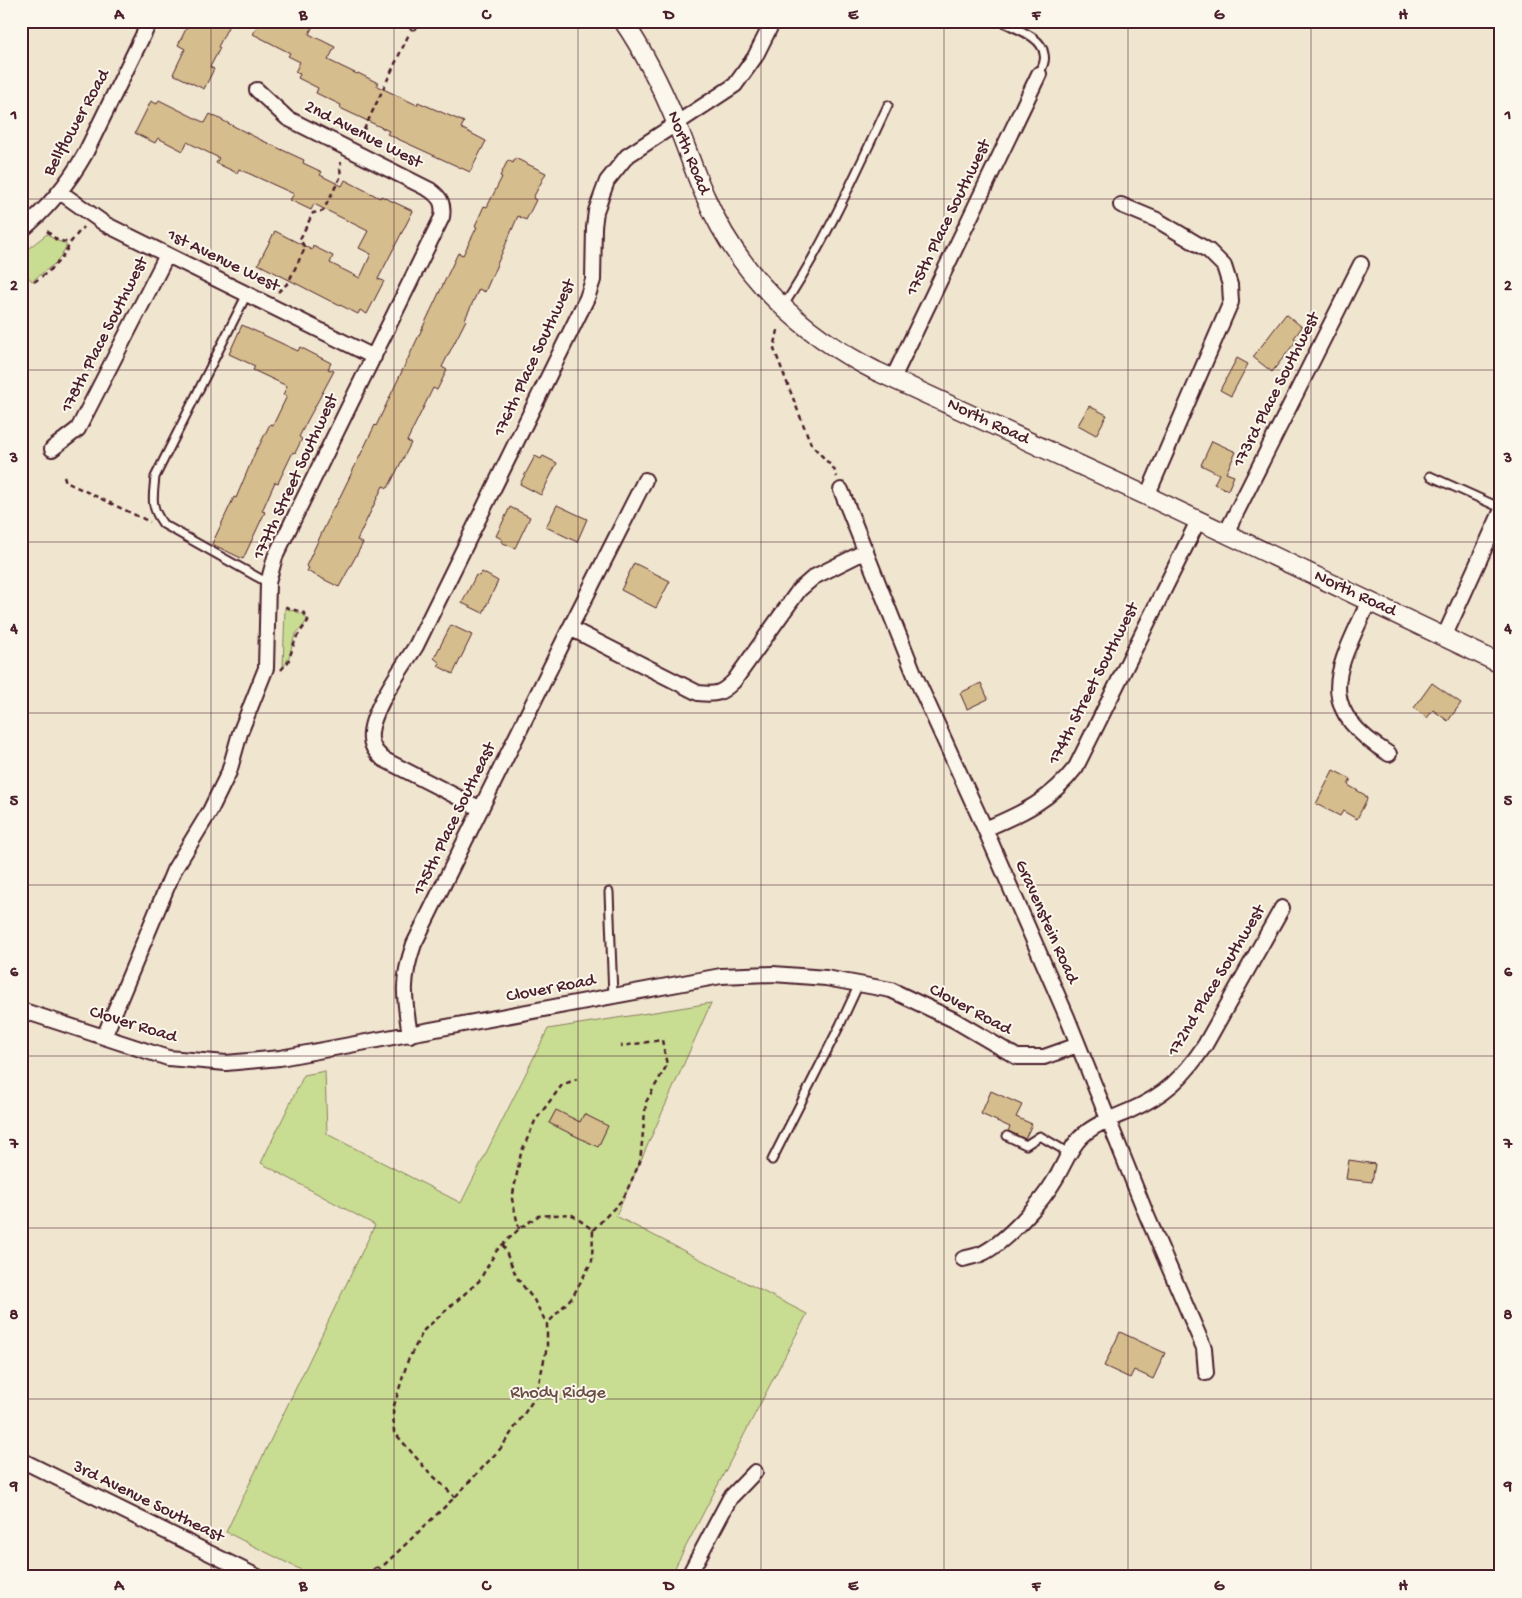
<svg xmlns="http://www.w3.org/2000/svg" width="1522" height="1598" font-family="'Gochi Hand',sans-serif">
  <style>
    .green { fill: #c8dd92; stroke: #897e5e }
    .building { fill: #d6bd8d; stroke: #4a1f2b }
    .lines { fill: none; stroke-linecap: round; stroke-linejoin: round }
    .service-casing { stroke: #4a1f2b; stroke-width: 11 }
    .minor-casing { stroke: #4a1f2b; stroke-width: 18 }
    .tertiary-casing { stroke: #4a1f2b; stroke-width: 21 }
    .path { stroke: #4a1f2b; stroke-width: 2.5; stroke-dasharray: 5 4; stroke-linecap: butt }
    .service { stroke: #fbf7ec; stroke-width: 7 }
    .minor { stroke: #fbf7ec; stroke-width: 14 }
    .tertiary { stroke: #fbf7ec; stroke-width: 18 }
    .grid { fill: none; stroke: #4a1f2b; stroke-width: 1; stroke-opacity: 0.55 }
    .labels { text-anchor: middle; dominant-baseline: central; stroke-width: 4; stroke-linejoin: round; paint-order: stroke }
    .street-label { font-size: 18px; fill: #4a1f2b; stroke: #fbf7ec }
    .park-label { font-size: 18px; fill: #6a4e45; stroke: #fbf7ec }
    .neatline { fill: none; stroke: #4a1f2b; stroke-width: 2 }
    .grid-label { font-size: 16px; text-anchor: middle; font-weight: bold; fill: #4a1f2b }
  </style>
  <rect width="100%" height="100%" fill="#f0e6d0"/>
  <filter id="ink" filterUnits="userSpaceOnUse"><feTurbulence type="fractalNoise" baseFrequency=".02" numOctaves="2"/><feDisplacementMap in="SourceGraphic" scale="10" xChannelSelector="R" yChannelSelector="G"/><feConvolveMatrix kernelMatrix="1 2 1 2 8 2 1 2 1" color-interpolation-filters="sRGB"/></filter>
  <g filter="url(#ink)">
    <!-- green -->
    <path class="green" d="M47,234L55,240L66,244V247L57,262L32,281L21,269V254Z
      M285,608L303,614L307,619C305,627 298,629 295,636C290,647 292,658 283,667Z
      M711,1003L616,1216L807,1314L670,1577H315L226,1532L375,1225L261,1163L304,1075L325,1071L327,1134L461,1203L548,1029Z"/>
    <!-- building -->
    <path class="building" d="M190,21H231L218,47L220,48L210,67L214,69L204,89L173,74L185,49L178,45Z
      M260,21H303L313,26L309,34L335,47L328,60L357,74L358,73L378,83L377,86L417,105L418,102L464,122L461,128L486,141L470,172L387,134L389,131L340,108L341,105L316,93L318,88L298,78L300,74L295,72L300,62L288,56L290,53L253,34Z
      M159,100L205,123L210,114L259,139L304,160L303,163L322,172L320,175L342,186L345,180L380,198L381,196L413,211L378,279L384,281L367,314L360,310L358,314L340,305V306L258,264L275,231L312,250L313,246L333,256L330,263L360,278L371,254L359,248L368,231L314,204L311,210L290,200L294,194L239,169L237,173L216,163L219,158L187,142L183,151L158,138L155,143L135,133L151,101L157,104Z
      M515,158L546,173L533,198L536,200L526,220L518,216L485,292L479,289L465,319L466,320L442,367L447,370L437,390L433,388L407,441L411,443L388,488L383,486L357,540L363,543L339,587L307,571L309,568L306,566L329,518H328L334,506L335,507L375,425L376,426L458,253L463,255L477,227L475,226L484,206L487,207L502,177L500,176L508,160L513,163Z
      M1286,314L1302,327L1294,338L1297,340L1272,372L1253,357Z
      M242,325L298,351L300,347L331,363L328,369L334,371L304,427L299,437L302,439L295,453L293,452L278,483L275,482L262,511L265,512L243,559L212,544L234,497L236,498L257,448H258L270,424L273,425L287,396L283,395L287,386L253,370L255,366L229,354Z
      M1237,358L1248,364L1231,396L1220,390Z
      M1089,406L1107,415L1096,435L1078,425Z
      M1212,441L1236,452L1226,473L1234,476L1228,490L1214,484L1219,474L1201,465Z
      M535,456L541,459L543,456L557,463L541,495L520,484Z
      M557,505L587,519L577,542L546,527Z
      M510,507L530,517L515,548L501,542L502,539L496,536Z
      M634,563L670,581L656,608L621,590Z
      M482,572L498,581L483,613L462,603L476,575L479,576Z
      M451,625L472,635L453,674L438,666L440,663L434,658Z
      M981,683L988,699L967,709L960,693Z
      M1432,683L1461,703L1448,721L1433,710L1427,718L1414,708Z
      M1333,770L1351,779L1348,785L1365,795L1367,799L1357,819L1343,811L1340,816L1316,804Z
      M991,1091L1022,1105L1016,1117L1032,1124L1025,1139L1008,1131L1010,1127L981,1114Z
      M556,1110L580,1122L584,1114L608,1126L598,1147L549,1123Z
      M1349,1160L1375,1164L1372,1182L1346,1179Z
      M1120,1332L1165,1353L1153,1379L1134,1370L1130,1378L1104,1366Z"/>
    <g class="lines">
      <!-- service casing -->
      <g class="service-casing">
        <path id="service" d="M1001,21C1015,29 1042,36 1044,54C1046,61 1042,68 1039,74
          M413,25L415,21
          M247,294L155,477C153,498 150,506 163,524L268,583
          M784,305C825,243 856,173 888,105
          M1430,476L1501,508
          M609,892L613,996
          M1007,1136L1026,1145L1040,1136L1069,1153
          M772,1160L840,1025L859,984
          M373,1577L377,1572"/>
      </g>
      <!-- minor casing -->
      <g class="minor-casing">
        <path id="minor" d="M60,192L105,224L374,357
          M1121,205L1157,220L1209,251L1224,266L1230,285L1231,302L1147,496
          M21,231C47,209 68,184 85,154L150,21
          M893,378L1039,74
          M52,449L78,429L167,255
          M841,490L916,678L985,829L1067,1017L1147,1216L1204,1348L1206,1373
          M1226,533L1361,264
          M1369,601C1338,670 1311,705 1389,754
          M570,628L698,693C716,695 721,694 734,681L799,590L814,577L866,551
          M1444,637L1501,512
          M481,809L383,759C377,753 372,748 371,739C368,714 403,667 416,646L587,298L593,280L594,227L596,211L607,181L627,156L735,85L755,57L773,21
          M985,829C1023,813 1051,800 1076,767L1198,521
          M21,1010L168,1058L226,1063L280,1058L721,976L773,974L826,978L891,990L954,1020L1017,1057H1044L1078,1045
          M410,1035C404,997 401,981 414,944L570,628L645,480
          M104,1037L174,870L210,811L229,772L240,733L266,668L268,583L275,557L442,217C444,204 441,198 430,190L287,118L257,90
          M963,1259C969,1257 976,1256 981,1254C1005,1243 1043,1201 1056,1178C1064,1165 1070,1147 1082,1136C1095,1124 1113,1118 1129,1111C1165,1095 1183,1078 1205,1045L1282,908
          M21,1460L258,1577
          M688,1577L730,1498L755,1472"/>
      </g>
      <!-- tertiary casing -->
      <g class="tertiary-casing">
        <path id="tertiary" d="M623,21C645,53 661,86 676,122C686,146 694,172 705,196C739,275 800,333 876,371L1147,496L1501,664"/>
      </g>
      <!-- path -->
      <path class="path" d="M360,138L409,34
        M47,231L57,240L70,243L83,227
        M34,282C50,271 62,261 70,243
        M278,292L288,283L305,248L300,239L313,213L323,211L341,176L340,168L341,162
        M778,330L774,349L798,411L811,444L834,469L837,477
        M64,476L66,482L150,522
        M281,670L288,662L296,638L308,621V618L304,613L283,606
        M519,1229L512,1199L521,1153L535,1121L562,1085L577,1079
        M593,1230L623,1199L640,1162L646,1102L667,1065L662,1040L621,1046
        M503,1245L517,1278L534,1300L547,1324
        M384,1565L455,1497L501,1448L536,1396L547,1347V1324L573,1296L592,1261L593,1230L571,1214L538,1216L519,1229L497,1250L479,1281L424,1330L408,1360L393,1409L394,1432L426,1469L455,1497"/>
      <!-- service -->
      <use href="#service" class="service"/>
      <!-- minor -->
      <use href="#minor" class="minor"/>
      <!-- tertiary -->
      <use href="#tertiary" class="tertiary"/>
    </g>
  </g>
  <!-- grid -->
  <path class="grid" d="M211,21V1577M394,21V1577M578,21V1577M761,21V1577M944,21V1577M1128,21V1577M1311,21V1577M21,199H1501M21,370H1501M21,542H1501M21,713H1501M21,885H1501M21,1056H1501M21,1228H1501M21,1399H1501"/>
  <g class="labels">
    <!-- street labels -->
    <g class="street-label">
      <text transform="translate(77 123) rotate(-61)">Bellflower Road</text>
      <text transform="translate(363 135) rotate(27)">2nd Avenue West</text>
      <text transform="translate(688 153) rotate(68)">North Road</text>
      <text transform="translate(949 218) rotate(-64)">175th Place Southwest</text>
      <text transform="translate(223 261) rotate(26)">1st Avenue West</text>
      <text transform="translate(105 335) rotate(-63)">178th Place Southwest</text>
      <text transform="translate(535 358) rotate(-65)">176th Place Southwest</text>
      <text transform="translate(1277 390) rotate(-63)">173rd Place Southwest</text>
      <text transform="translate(988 422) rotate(25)">North Road</text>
      <text transform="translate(296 477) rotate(-65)">177th Street Southwest</text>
      <text transform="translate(1355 594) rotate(25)">North Road</text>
      <text transform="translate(1094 684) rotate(-63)">174th Street Southwest</text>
      <text transform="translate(455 819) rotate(-64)">175th Place Southeast</text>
      <text transform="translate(1046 922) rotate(66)">Gravenstein Road</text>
      <text transform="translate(1217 981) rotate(-59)">172nd Place Southwest</text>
      <text transform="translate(551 989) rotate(-11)">Clover Road</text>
      <text transform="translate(970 1010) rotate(28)">Clover Road</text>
      <text transform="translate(133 1025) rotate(17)">Clover Road</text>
      <text transform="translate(148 1502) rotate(26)">3rd Avenue Southeast</text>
    </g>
    <!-- park labels -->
    <g class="park-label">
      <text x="558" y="1393">Rhody Ridge</text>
    </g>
  </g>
  <!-- margin -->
  <rect width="1522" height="1598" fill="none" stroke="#fbf7ec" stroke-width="55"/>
  <rect x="28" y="28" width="1466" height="1542" class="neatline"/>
  <g class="grid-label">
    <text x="119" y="19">A</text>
    <text x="303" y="19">B</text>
    <text x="486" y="19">C</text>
    <text x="669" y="19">D</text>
    <text x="853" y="19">E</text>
    <text x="1036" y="19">F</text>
    <text x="1219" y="19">G</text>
    <text x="1403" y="19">H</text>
    <text x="14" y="119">1</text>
    <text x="1508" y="119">1</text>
    <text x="14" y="290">2</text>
    <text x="1508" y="290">2</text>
    <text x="14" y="462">3</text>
    <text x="1508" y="462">3</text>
    <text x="14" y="633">4</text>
    <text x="1508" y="633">4</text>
    <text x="14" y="805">5</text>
    <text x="1508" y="805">5</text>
    <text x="14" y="976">6</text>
    <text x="1508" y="976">6</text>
    <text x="14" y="1148">7</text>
    <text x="1508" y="1148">7</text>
    <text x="14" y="1319">8</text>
    <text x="1508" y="1319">8</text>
    <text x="14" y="1490">9</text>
    <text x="1508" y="1490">9</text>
    <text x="119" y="1590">A</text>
    <text x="303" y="1590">B</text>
    <text x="486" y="1590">C</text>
    <text x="669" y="1590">D</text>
    <text x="853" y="1590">E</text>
    <text x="1036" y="1590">F</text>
    <text x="1219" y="1590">G</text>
    <text x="1403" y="1590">H</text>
  </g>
</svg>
